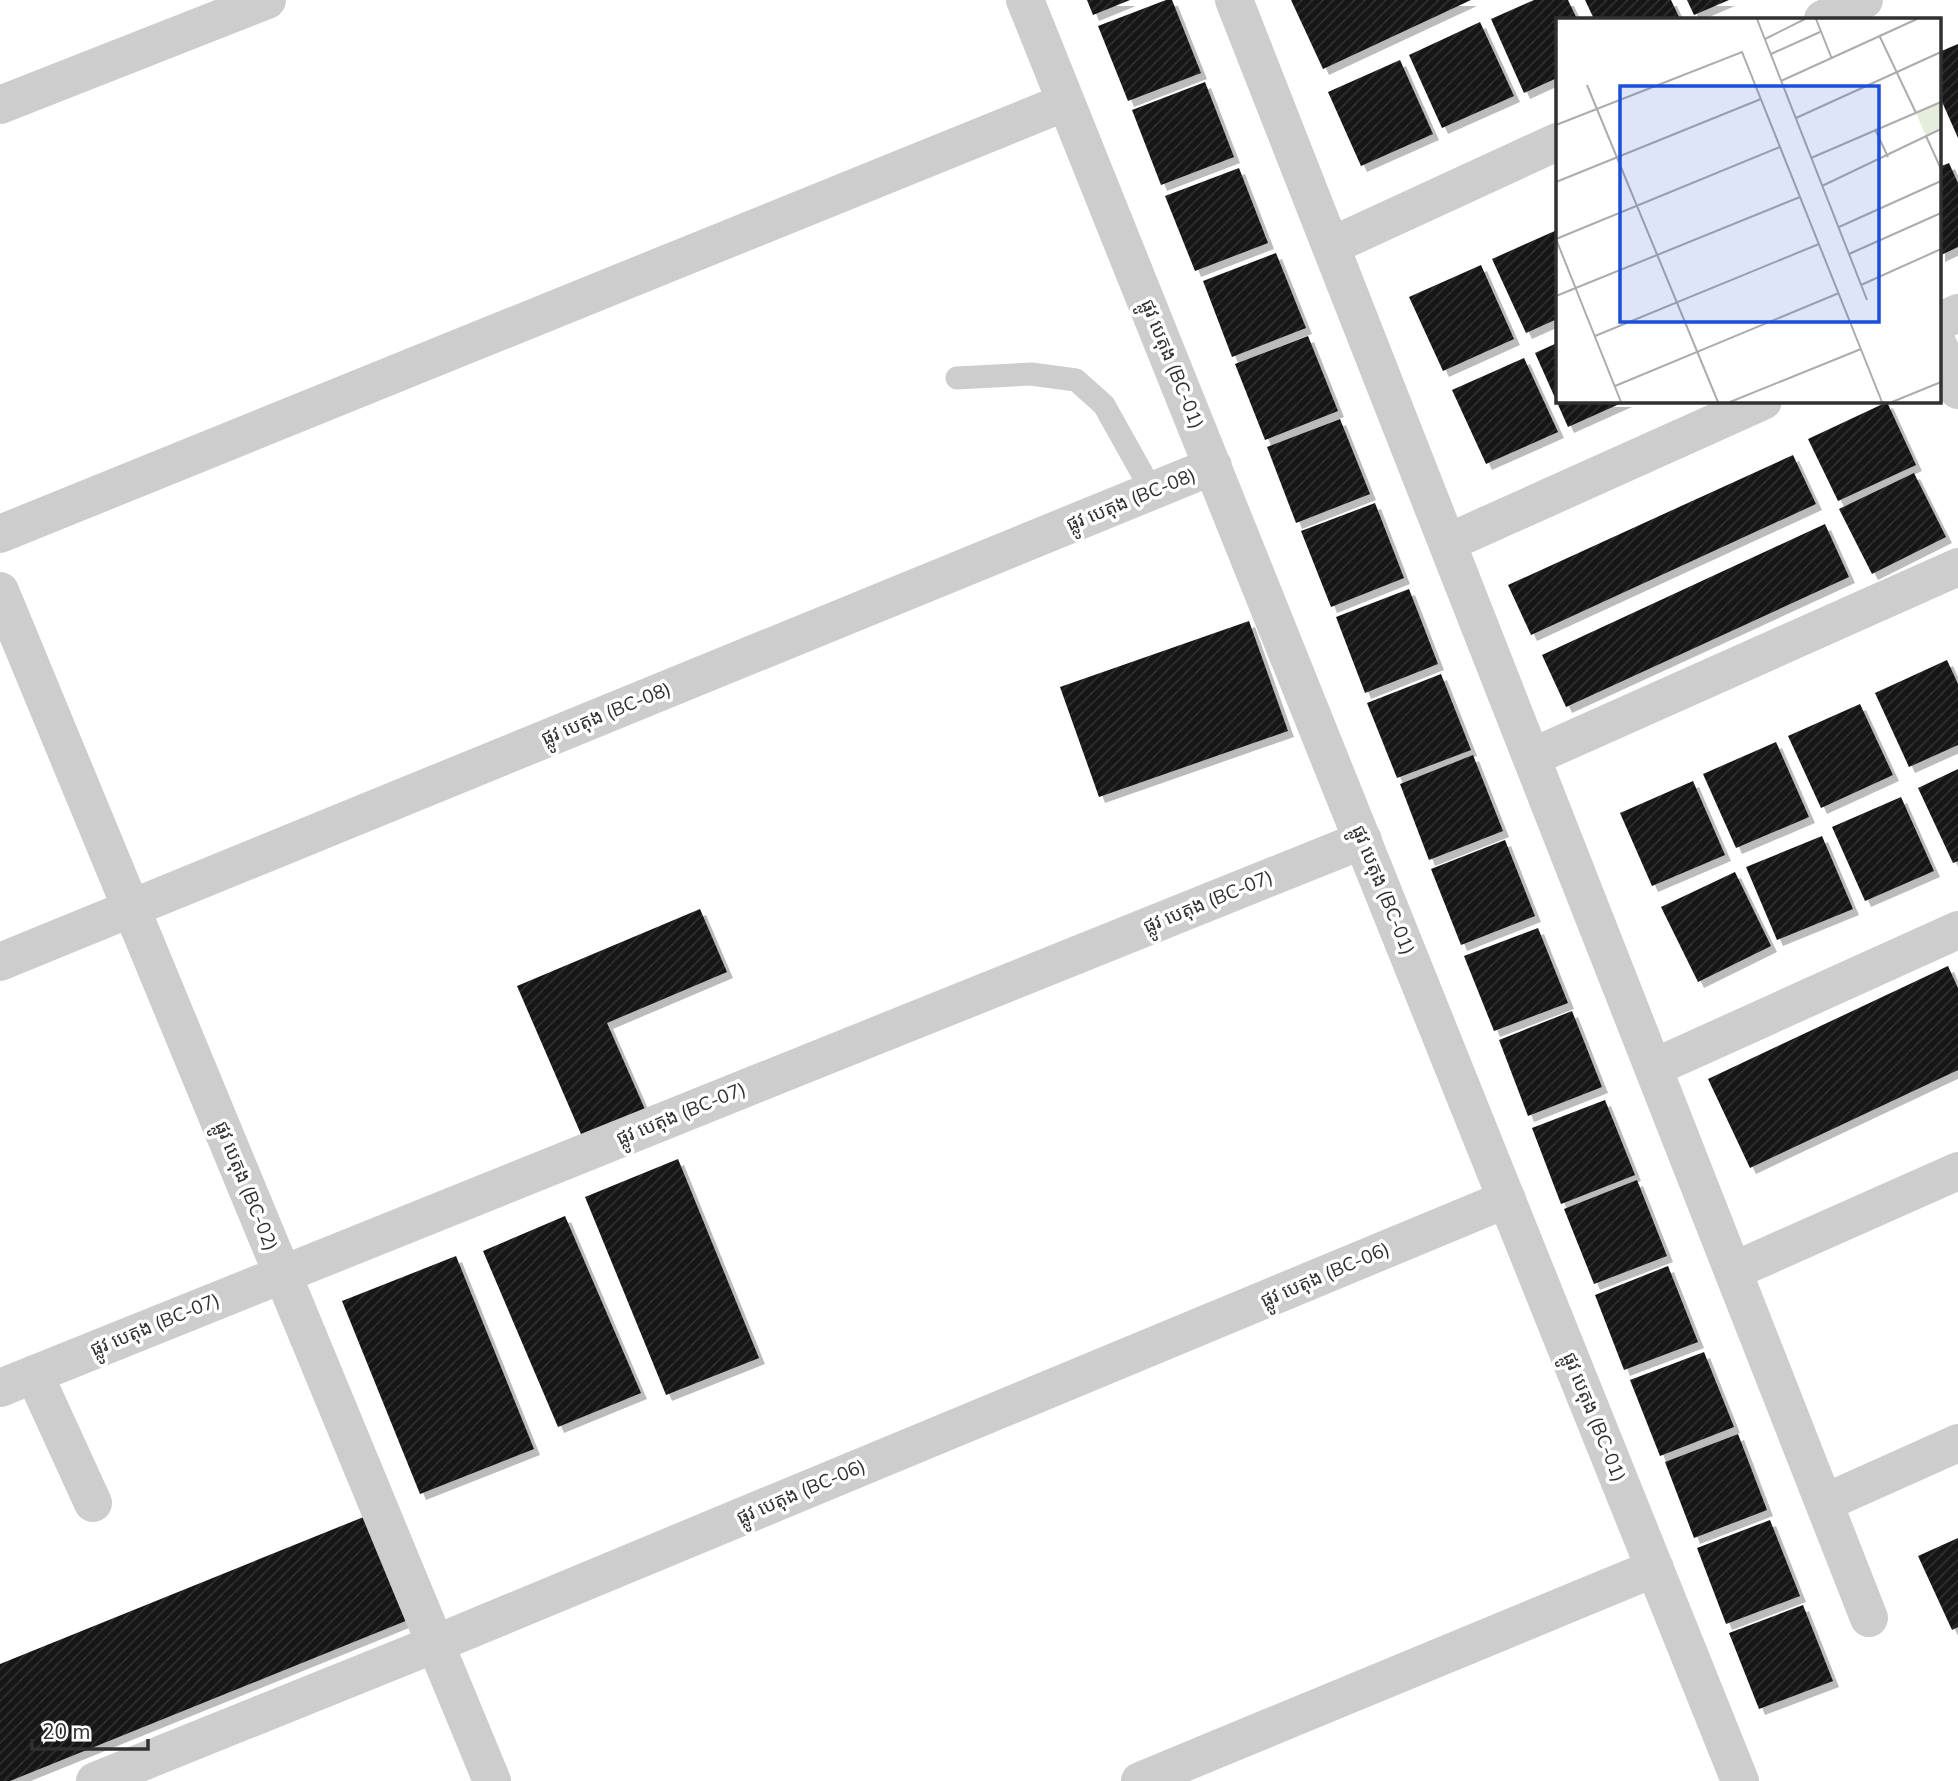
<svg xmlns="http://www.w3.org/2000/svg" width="1958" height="1781" font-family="'Nunito Sans','Noto Sans Khmer',sans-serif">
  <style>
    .building { fill: url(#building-hatch); filter: url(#shadow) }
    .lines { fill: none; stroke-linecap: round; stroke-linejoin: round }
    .lane { stroke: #cdcdcd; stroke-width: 23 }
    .street { stroke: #cdcdcd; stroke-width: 38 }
    .labels { text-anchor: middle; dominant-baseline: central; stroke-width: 7; stroke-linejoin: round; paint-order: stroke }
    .street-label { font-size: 19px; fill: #303030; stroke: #fff }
    .inset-road { fill: none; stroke: #acacac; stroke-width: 2 }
    .view { fill: #1d4ed8; fill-opacity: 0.15; stroke: #1d4ed8; stroke-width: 3.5 }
    .inset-edge { fill: none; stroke: #303030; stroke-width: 3.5 }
  </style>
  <defs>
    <pattern id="building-hatch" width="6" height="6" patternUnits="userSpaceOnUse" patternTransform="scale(1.75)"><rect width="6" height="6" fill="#171717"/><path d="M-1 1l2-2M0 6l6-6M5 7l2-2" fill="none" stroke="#303030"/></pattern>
    <filter id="shadow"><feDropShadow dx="6" dy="6" stdDeviation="0" flood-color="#0004"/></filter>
  </defs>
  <rect width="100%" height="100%" fill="#fff"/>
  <!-- building -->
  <path class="building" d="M1087,0H1130L1093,15Z
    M1166,0H1172L1201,73L1128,101L1098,26Z
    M1291,0H1471L1323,69Z
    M1534,0H1568L1577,19H1557V78L1524,93L1491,19Z
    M1585,0H1671L1680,19H1594Z
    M1687,0H1729L1694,15Z
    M1480,22L1514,96L1442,128L1409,55Z
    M1958,44V138L1939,95V52Z
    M1400,60L1433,134L1361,166L1328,92Z
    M1205,82L1234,157L1161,185L1132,110Z
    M1949,163L1958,183V247L1939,256V167Z
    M1239,168L1268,243L1195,271L1165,196Z
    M1557,230V319L1526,333L1492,259Z
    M1276,253L1306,328L1232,357L1203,281Z
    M1481,265L1514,339L1443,371L1409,297Z
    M1308,336L1338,411L1265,440L1235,364Z
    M1557,343V401H1626L1568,427L1535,353Z
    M1524,358L1558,432L1486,464L1452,390Z
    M1887,402L1916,465L1838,501L1808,439Z
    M1340,419L1370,494L1296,523L1267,447Z
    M1793,455L1816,504L1531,635L1508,585Z
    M1914,473L1946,537L1872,574L1839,509Z
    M1375,503L1404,578L1331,607L1301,531Z
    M1825,524L1849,577L1566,707L1542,655Z
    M1409,589L1438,664L1365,693L1336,617Z
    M1249,621L1288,731L1099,797L1060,687Z
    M1947,660L1958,684V745L1909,767L1875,693Z
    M1441,674L1471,750L1397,778L1367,703Z
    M1860,704L1893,775L1821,808L1788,736Z
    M1776,742L1809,817L1736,848L1703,774Z
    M1473,755L1503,831L1429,860L1400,784Z
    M1958,769V861L1953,863L1918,788Z
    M1693,781L1725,855L1652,886L1620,813Z
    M1901,797L1934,871L1865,901L1832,827Z
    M1822,836L1853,909L1777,940L1746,867Z
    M1505,840L1535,916L1461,945L1431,869Z
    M1735,872L1771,946L1698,982L1661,907Z
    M700,909L727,972L607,1023L647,1114L584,1141L517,986Z
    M1538,928L1568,1003L1494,1031L1464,956Z
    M1948,966L1958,988V1070L1750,1168L1708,1079Z
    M1572,1011L1602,1087L1528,1116L1499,1040Z
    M1605,1100L1635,1175L1561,1204L1532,1128Z
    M678,1159L759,1358L666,1395L585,1197Z
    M1637,1180L1667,1256L1594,1284L1564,1209Z
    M565,1216L641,1393L558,1427L483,1251Z
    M456,1256L534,1449L420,1494L342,1301Z
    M1668,1266L1698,1342L1624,1370L1595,1295Z
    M1704,1352L1734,1427L1660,1456L1630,1380Z
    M1738,1434L1767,1510L1694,1538L1665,1462Z
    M366,1516L408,1620L10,1781H0V1664Z
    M1770,1520L1800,1596L1726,1624L1697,1548Z
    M1958,1538V1627L1952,1630L1918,1556Z
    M1803,1605L1833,1681L1759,1709L1729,1633Z"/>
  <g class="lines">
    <!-- lane -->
    <path class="lane" d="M957,378L1031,374L1076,380L1104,405L1152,491"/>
    <!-- street -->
    <path class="street" d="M1025,0L1740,1781
      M1234,0L1869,1618
      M1823,19L1864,0
      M0,105L267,0
      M1331,246L1557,142
      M1939,322L1958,313
      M1939,347L1958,390
      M0,534L1066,102
      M1447,543L1763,401
      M0,591L492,1781
      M1532,757L1958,567
      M0,962L1213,466
      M1653,1068L1958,930
      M1733,1271L1958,1171
      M34,1374L93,1503
      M0,1388L1363,840
      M1824,1503L1958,1443
      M95,1781L435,1644L1507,1199
      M1140,1781L1655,1568"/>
  </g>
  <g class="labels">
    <!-- street labels -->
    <g class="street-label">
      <text transform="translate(1172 364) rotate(68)">ផ្លូវ បេតុង (BC-01)</text>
      <text transform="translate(1131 500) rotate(-22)">ផ្លូវ បេតុង (BC-08)</text>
      <text transform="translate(606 714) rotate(-22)">ផ្លូវ បេតុង (BC-08)</text>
      <text transform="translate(1383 890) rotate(68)">ផ្លូវ បេតុង (BC-01)</text>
      <text transform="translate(1208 902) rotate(-22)">ផ្លូវ បេតុង (BC-07)</text>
      <text transform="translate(681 1114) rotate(-22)">ផ្លូវ បេតុង (BC-07)</text>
      <text transform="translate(246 1186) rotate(68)">ផ្លូវ បេតុង (BC-02)</text>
      <text transform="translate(1325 1275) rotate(-23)">ផ្លូវ បេតុង (BC-06)</text>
      <text transform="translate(155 1325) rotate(-22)">ផ្លូវ បេតុង (BC-07)</text>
      <text transform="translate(1594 1417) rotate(68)">ផ្លូវ បេតុង (BC-01)</text>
      <text transform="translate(801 1492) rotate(-23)">ផ្លូវ បេតុង (BC-06)</text>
    </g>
  </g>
  <!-- overview -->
  <g transform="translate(1556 18)">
    <rect width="385" height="385" fill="#fff"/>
    <path d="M385,84V111L370,118L360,95Z" fill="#e5eddd"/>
    <path class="inset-road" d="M201,1L311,282M260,1L276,41M324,19L360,95M209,21L249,1M215,36L264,14M225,63L361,1M31,67L162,384M240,100L385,34M0,107L186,34L326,384M319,111L332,139M370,118L385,151M255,140L385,84M0,164L205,81M266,168L385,111M283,209L385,163M0,221L224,129M0,221L65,384M293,236L385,195M305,267L385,231M0,278L244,179M39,318L263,226M59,368L283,275M174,384L305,331M336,384L385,364"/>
    <path class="view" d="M64,68H323V304H64Z"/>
    <rect width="385" height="385" class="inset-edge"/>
  </g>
  <!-- scale -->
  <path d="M32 1739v10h116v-10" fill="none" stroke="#303030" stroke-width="3.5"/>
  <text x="42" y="1739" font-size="21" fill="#303030" stroke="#ffffff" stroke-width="5" paint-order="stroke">20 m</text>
</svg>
